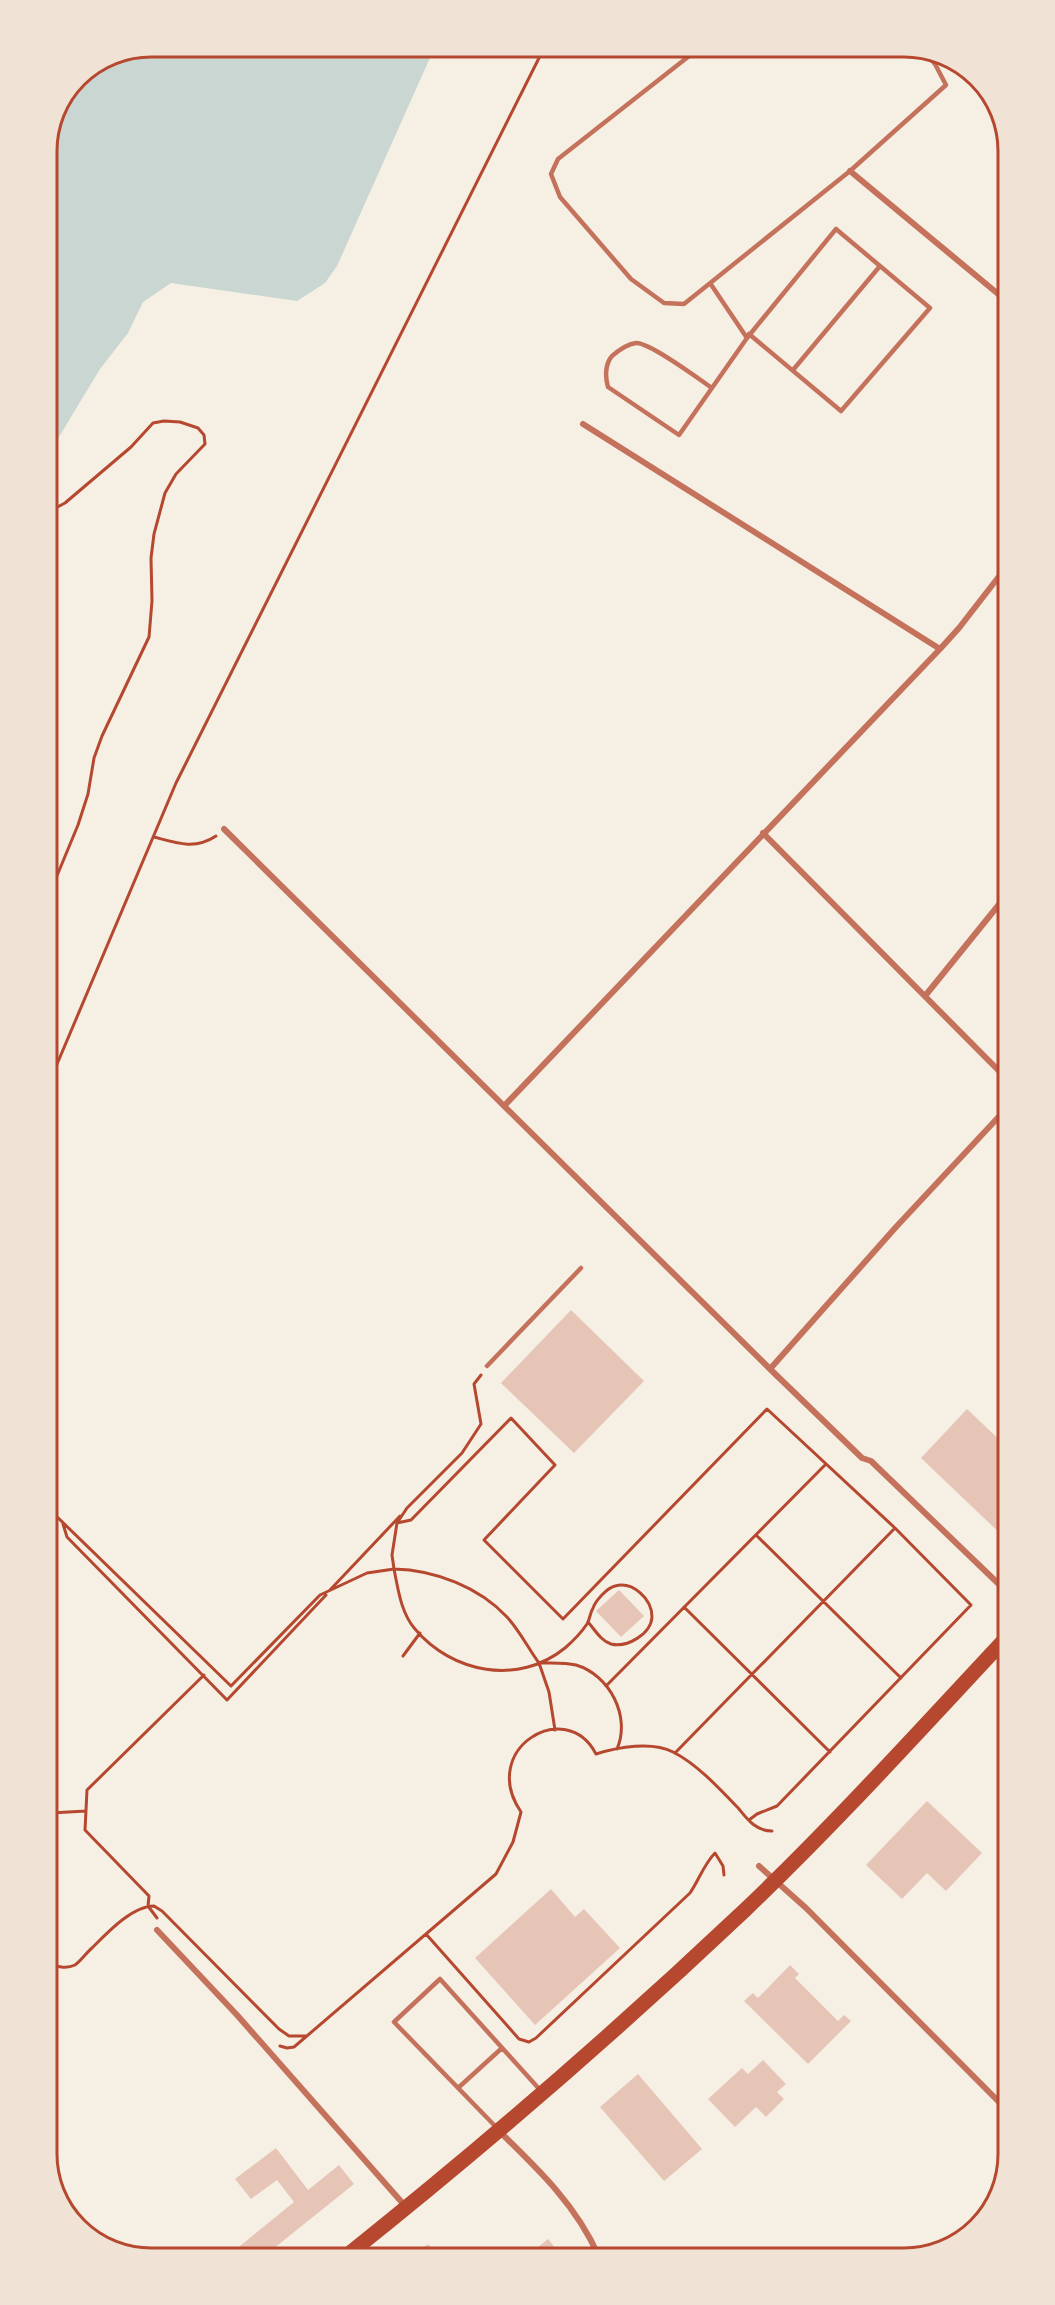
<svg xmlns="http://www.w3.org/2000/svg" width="1055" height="2305" font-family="Overpass,sans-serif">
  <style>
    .water { fill: #c9d6d2 }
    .building { fill: #e6c5b7 }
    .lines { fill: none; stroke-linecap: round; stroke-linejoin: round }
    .path { stroke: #b5482f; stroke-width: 3 }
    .service { stroke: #c5725c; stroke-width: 4.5 }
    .minor { stroke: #c5725c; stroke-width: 6 }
    .primary { stroke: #b5482f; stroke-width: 15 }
    .rim { fill: none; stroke: #b5482f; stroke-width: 3 }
  </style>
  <rect width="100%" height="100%" fill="#f6efe4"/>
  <!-- water -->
  <path class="water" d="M433,51L337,266L325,283L297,301L171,283L143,302L128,333L100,369L48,455L47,145L77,77L111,54Z"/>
  <!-- building -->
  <path class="building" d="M571,1310L644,1381L574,1453L501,1383Z
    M967,1409L1007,1447V1540L921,1458Z
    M619,1590L644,1616L621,1637L596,1611Z
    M927,1801L982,1853L946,1891L927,1873L902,1899L866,1865Z
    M551,1889L575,1917L584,1909L620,1948L535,2025L475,1958Z
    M790,1965L799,1974L795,1978L838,2021L844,2015L851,2021L808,2064L744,2001L753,1993L758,1998Z
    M763,2060L786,2084L777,2092L784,2099L766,2117L756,2107L735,2127L708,2099L742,2068L748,2074Z
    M638,2074L702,2149L664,2181L600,2107Z
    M276,2148L308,2190L339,2165L354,2184L263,2257L241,2258L235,2250L294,2202L277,2180L251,2199L235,2179Z
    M548,2239L561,2255L527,2256Z
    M428,2244L438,2256H413Z"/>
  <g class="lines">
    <!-- path -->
    <path class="path" d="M48,512L65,503L131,447L153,423L164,421L180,422L198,428L204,435L205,444L176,474L165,493L154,534L151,558L152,601L149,637L102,736L94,758L88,794L78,825L49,895
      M154,837C176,843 195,850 216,836
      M49,1083L176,783L543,50
      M50,1510L231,1686L320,1595L367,1573L394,1569L392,1555L397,1523L407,1508L462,1453L481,1424L474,1384L481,1375
      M397,1523L411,1520L511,1418L555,1465L484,1540L563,1619L767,1409L895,1528L971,1605L777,1806L757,1814L749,1820
      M63,1524L67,1537L227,1700L326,1595
      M756,1535L901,1678
      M330,1590L400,1516
      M684,1607L830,1752
      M403,1656L420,1633
      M539,1663C528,1648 520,1631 507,1617C479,1587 435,1570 394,1569C398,1589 401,1613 415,1629C452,1673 518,1686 565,1648C573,1641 581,1633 587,1624C590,1619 590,1613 593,1608C596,1600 607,1588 615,1586C633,1581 652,1599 652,1617C651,1634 627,1648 611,1644C601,1641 595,1630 588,1622
      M606,1686L826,1464
      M555,1730L549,1692L539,1663C551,1663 564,1662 576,1665C610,1675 631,1717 617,1749
      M675,1753L895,1528
      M51,1813L86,1811
      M157,1918L148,1906L149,1896L85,1830L87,1790L204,1675
      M426,1934L519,2039L529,2042L536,2038L690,1893C699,1880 704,1864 715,1853L723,1866L724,1875
      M52,1965C59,1967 67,1969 75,1965C81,1961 86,1953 92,1948C107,1933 132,1906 154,1906L162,1911L279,2029L289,2036H306
      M280,2046L287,2048L294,2047L496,1874L513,1842L521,1812C478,1749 566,1696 596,1754C618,1747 652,1741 673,1752C697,1764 720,1789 739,1809C748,1820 756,1831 772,1831"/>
    <!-- service -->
    <path class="service" d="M698,49L558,159L551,174L560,197L631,279L664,303L684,304L850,171L946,85L935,64L925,52
      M935,64L943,59
      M710,283L747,338L836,229L930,308L841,411L749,334
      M793,370L880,266
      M712,388C699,379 649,342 636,343C627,344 619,350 612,356C605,364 605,377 608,387L679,435L747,338
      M487,1366L581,1268
      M458,2088L502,2048
      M496,2127L394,2022L440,1979L541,2091"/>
    <!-- minor -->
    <path class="minor" d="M850,171L1003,298
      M583,424L940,649
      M224,829L770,1369L862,1458L871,1461L1007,1592
      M763,833L1006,1078
      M925,996L1005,897
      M504,1106L940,649L959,628L1004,570
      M770,1369L896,1227L1006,1109
      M759,1866L806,1908L1008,2111
      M157,1930L237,2015L406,2207
      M500,2132C537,2168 577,2206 598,2255"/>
    <!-- primary -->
    <path class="primary" d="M345,2257C483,2147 617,2031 745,1910C836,1823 921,1729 1007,1637"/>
  </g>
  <!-- crop -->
  <path d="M0 0H1055V2305H0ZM151 57H904A94 94 0 0 1 998 151V2154A94 94 0 0 1 904 2248H151A94 94 0 0 1 57 2154V151A94 94 0 0 1 151 57Z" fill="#f1e2d6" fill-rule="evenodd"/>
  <path class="rim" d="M151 57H904A94 94 0 0 1 998 151V2154A94 94 0 0 1 904 2248H151A94 94 0 0 1 57 2154V151A94 94 0 0 1 151 57Z"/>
</svg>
